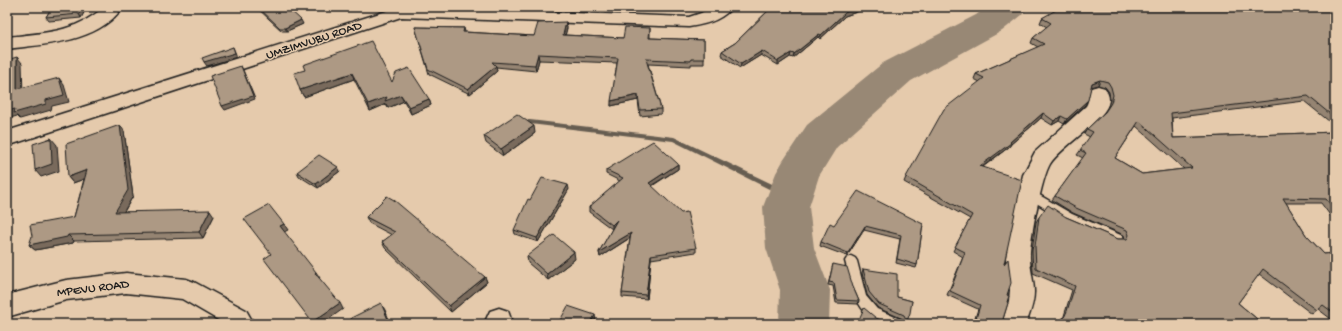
<svg xmlns="http://www.w3.org/2000/svg" width="1342" height="331" font-family="'Gochi Hand',sans-serif">
  <style>
    .lines { fill: none; stroke-linecap: round; stroke-linejoin: round }
    .stream { fill: #665d51; fill-rule: evenodd }
    .river { fill: #988875; fill-rule: evenodd }
    .lane-casing { stroke: #1c1c1c; stroke-width: 3 }
    .street-casing { stroke: #1c1c1c; stroke-width: 3 }
    .lane { fill: #e5caac; fill-rule: evenodd }
    .street { fill: #e5caac; fill-rule: evenodd }
    .wall { fill: #958472; stroke: #1c1c1c; fill-rule: evenodd }
    .shaded-wall { fill: #796b5c; stroke: #1c1c1c }
    .building { fill: #ad9984; stroke: #1c1c1c; fill-rule: evenodd }
    .labels { text-anchor: middle; dominant-baseline: central; stroke-width: 3; stroke-linejoin: round; paint-order: stroke }
    .street-label { font-size: 13px; fill: #1c1c1c; stroke: #e5caac }
  </style>
  <rect width="100%" height="100%" fill="#e5caac"/>
  <filter id="ink" filterUnits="userSpaceOnUse"><feTurbulence type="fractalNoise" baseFrequency=".025" numOctaves="2"/><feDisplacementMap in="SourceGraphic" scale="8" xChannelSelector="R" yChannelSelector="G"/><feConvolveMatrix kernelMatrix="1 2 1 2 8 2 1 2 1" color-interpolation-filters="sRGB"/></filter>
  <g filter="url(#ink)">
    <g class="lines">
      <!-- stream -->
      <path class="stream" d="M528,120H530L674,137L793,194L794,196L793,198H787L673,141L530,124H528L527,122Z"/>
      <!-- river -->
      <path class="river" d="M987,7H1028L1022,15L1002,31L911,81L837,147L819,176L809,207L814,248L830,290L829,324H779L780,290L766,248L763,207L776,173L783,161L807,125L883,63L976,15Z"/>
      <!-- lane casing -->
      <g class="lane-casing">
        <path id="lane" d="M1029,189L1072,214L1123,236L1124,239L1123,242L1119,243L1115,242L1064,220L1025,196L1024,193L1025,190Z
          M851,256L855,258L857,261L866,296L877,309L902,320L904,324C898,324 891,325 885,324C856,317 852,286 845,261L847,258Z"/>
      </g>
      <!-- street casing -->
      <g class="street-casing">
        <path id="street" d="M104,7H123C98,43 46,44 7,49V37C43,33 75,33 104,7Z
          M399,7L689,17L701,13L712,7H732C723,20 704,25 689,27L401,17L7,146V131Z
          M1098,86L1105,88C1107,92 1109,95 1109,100C1108,119 1060,147 1050,164C1042,177 1029,242 1030,258C1030,269 1034,281 1034,292C1034,303 1030,313 1026,324H1002L1009,301L1010,290L1006,258L1008,244L1023,175L1035,152L1086,106C1090,100 1087,95 1091,88Z
          M126,273L186,279L194,282L246,310L254,324H225L182,299L126,293L66,300L7,317V295L66,280Z
          M499,308L508,311L511,319L509,324H484L490,311Z"/>
      </g>
      <!-- lane -->
      <use href="#lane" class="lane"/>
      <!-- street -->
      <use href="#street" class="street"/>
    </g>
    <!-- wall -->
    <path class="wall" d="M52,7H87L81,18L49,21L46,17Z
      M148,7H168V9L151,11Z
      M256,7H299L291,11L303,24L287,31H282Z
      M772,7H871L845,16L820,39L818,37L793,58L790,57L778,65L761,55L740,68L721,55L722,51L735,43Z
      M1335,7V126L1304,101L1172,118L1173,138L1335,132V222L1321,203H1286L1306,235L1324,254L1335,253V322L1318,309L1312,314L1259,274L1238,303L1263,324H1060L1064,316L1072,290L1033,273L1032,250L1036,222L1039,217H1066L1118,239H1125L1124,235L1073,213L1052,200L1083,158L1077,155L1090,137L1084,134L1087,129L1105,112L1108,107L1110,100L1109,92L1105,87L1098,85L1091,87L1085,105L1064,124L1059,121L1052,125L1041,118L1011,144L1009,147L983,167L1004,264L1007,295V302L1003,319L1006,324H973L978,309L947,295L963,257L953,251L970,219L904,182L906,177L980,82L974,79L976,74L1038,47L1031,43L1033,38L1047,27L1040,23L1042,18L1064,8ZM1136,126L1184,169L1142,174L1115,158Z
      M566,22L567,28L565,35L623,38L650,28V38L704,40V64H691V66L648,64L661,109V114L640,116L638,100L611,106L617,63L539,60L536,71L496,67L497,71L470,94L429,74L415,27L464,28L465,32L534,36Z
      M305,70L392,82L429,99L431,105L411,114L404,101L388,108L386,104L370,111L354,79L304,97L300,90Z
      M124,131L133,196L124,212L214,216L203,238L74,241L73,243L35,250L29,245L74,217L84,179L73,183L68,177Z
      M535,133L503,156L486,143L484,136Z
      M678,164V169L652,186L696,248V252L651,259L647,299L622,297V293L630,238L600,257L599,252L612,229L589,212V207L620,181L606,174V170Z
      M340,171L318,188L299,176L297,172Z
      M569,189L538,242L515,234L514,230Z
      M366,217L485,277L487,282L451,312L385,248L382,242L392,235L369,223Z
      M923,224L917,265L916,268L896,263L900,239L864,230L847,256L820,246L821,242L834,225Z
      M527,256L575,259L548,280L528,263Z
      M833,264L853,287L859,301L858,304L836,303L833,286L828,285Z
      M863,269L897,297L912,301L906,324H857L904,321L903,319L878,308L867,295L862,273Z"/>
    <!-- shaded-wall -->
    <path class="shaded-wall" d="M82,7H87L81,18L79,14Z
      M289,7H299L289,12L288,8Z
      M861,7H871L845,16L820,39L821,35L846,12Z
      M301,20L303,24L287,31L285,28Z
      M566,22L567,28L564,40L563,35Z
      M819,34L818,37L793,58L794,54Z
      M233,47L237,57L207,66L204,62Z
      M762,51L761,55L740,68L741,64Z
      M791,53L790,57L778,65V61Z
      M538,54L539,60L536,71L535,65Z
      M17,57L22,63L23,96L17,89Z
      M241,66L243,70L255,99L225,110L222,106Z
      M496,66L497,71L470,94L468,89Z
      M352,73L354,79L304,97L300,90Z
      M59,78L64,85L69,102L52,106L51,110L20,119L17,116L7,119V111L46,100Z
      M1100,80L1098,85L1090,87L1092,83Z
      M401,95L404,101L388,108L386,104L370,111L368,104L387,97Z
      M638,95V100L611,106V101Z
      M429,99L431,105L411,114L409,107Z
      M1088,100L1085,105L1064,124L1067,119Z
      M1043,113L1041,118L1011,144L1009,147L978,170L980,166L1010,142Z
      M1061,116L1059,121L1052,125L1054,121Z
      M120,125L124,131L133,196L120,218L115,212Z
      M534,126L535,133L503,156L501,149Z
      M51,138L57,145L59,171L41,177L35,170Z
      M678,164V169L649,187V183Z
      M338,167L340,171L318,188L316,184Z
      M87,170L92,176L73,183L68,177Z
      M568,185L569,189L538,242L537,238Z
      M210,210L214,216L203,238L199,232Z
      M617,220L612,229V225Z
      M284,224L288,230L284,232L280,226Z
      M865,226L864,230L847,256L848,253Z
      M631,233V237L600,257L599,252Z
      M68,235L74,241L73,243L35,250L29,245Z
      M574,252L575,259L548,280L547,274Z
      M651,255V259L647,299L646,295Z
      M316,272L320,278L319,279L315,273Z
      M485,277L487,282L451,312L449,306Z
      M340,303L343,309L322,324H314L312,322Z
      M381,303L385,310L391,324H390Z
      M595,315L596,321L594,324H590Z"/>
    <!-- building -->
    <path class="building" d="M52,7H82L79,14L46,17Z
      M258,7H289L288,8L301,20L285,28H280Z
      M772,7H861L846,12L821,35L819,34L794,54L791,53L778,61L762,51L741,64L722,51L735,43Z
      M1061,7L1064,8L1066,7H1335V118L1308,96L1171,113L1173,138L1335,132V210L1326,199L1283,198L1306,235L1324,254L1335,253V314L1323,305L1317,310L1263,269L1238,303L1263,324H1061L1067,311L1075,286L1036,268L1035,246L1039,217L1048,205L1066,217L1118,239H1127L1129,235L1127,230L1076,208L1055,196L1086,153L1080,150L1093,132L1087,129L1105,112L1111,103L1113,95L1111,87L1108,82L1100,80L1092,83L1088,100L1067,119L1061,116L1054,121L1043,113L1010,142L1011,143L980,166L1022,180L1004,264L1008,259L1011,283L1007,295L1009,296L1007,302L1008,303L1003,319L1007,321L1006,324H980L975,322L980,305L950,291L965,252L955,247L972,215L906,177L944,109L984,78L976,74L1044,44L1033,38L1051,23L1042,18ZM1139,121L1192,168L1142,174L1115,158Z
      M566,22L563,35L623,38L625,27L650,28L649,38L704,40V59H691V61L646,59L661,109L640,110L638,95L611,101L618,58L538,54L535,65L492,62L496,66L468,89L428,69L415,27L464,28L463,32L534,36L538,23Z
      M371,41L392,82L396,73L409,68L429,99L409,107L401,95L385,101L387,97L368,104L352,73L300,90L294,73L305,70L303,65Z
      M233,47L235,53L204,62L202,58Z
      M17,57V89L59,78L64,95L46,100V104L14,113L15,109L7,111V60Z
      M241,66L253,96L222,106L210,76Z
      M517,114L534,126L501,149L484,136Z
      M120,125L128,190L115,212L210,210L199,232L68,235L67,237L29,245L32,236L30,225L74,217L87,170L68,177L66,144Z
      M51,138L52,164L35,170L33,144Z
      M653,141L678,164L649,183L681,213L687,212L696,248L651,255L646,295L622,293L631,233L599,252L617,220L612,225L589,207L623,178L606,170Z
      M319,155L338,167L316,184L297,172Z
      M542,178L568,185L537,238L514,230L528,199L530,200Z
      M858,191L923,224L917,265L897,259L901,235L865,226L848,253L821,242L830,223L834,225Z
      M387,196L394,200L485,277L449,306L382,242L395,232L366,217Z
      M269,205L284,224L280,226L316,272L315,273L340,303L312,322L264,259L271,254L244,219Z
      M554,235L574,252L547,274L527,256Z
      M833,264L847,267L853,287L859,301L837,300L834,283L829,282Z
      M863,269L897,274V297L912,301L910,313L906,324H857L864,308L876,318L886,322L907,321L904,315L879,304L869,292Z
      M381,303L390,324H354L351,318Z
      M568,306L595,315L590,324H558Z"/>
  </g>
  <g class="labels">
    <!-- street labels -->
    <g class="street-label">
      <text transform="translate(314 41) rotate(-18)">UMZIMVUBU ROAD</text>
      <text transform="translate(93 289) rotate(-7)">MPEVU ROAD</text>
    </g>
  </g>
  <!-- margin -->
  <rect width="1342" height="331" fill="none" stroke="#e5caac" stroke-width="24"/>
  <rect x="12" y="12" width="1318" height="307" fill="none" stroke="#1c1c1c" stroke-width="1.5" filter="url(#ink)"/>
</svg>
